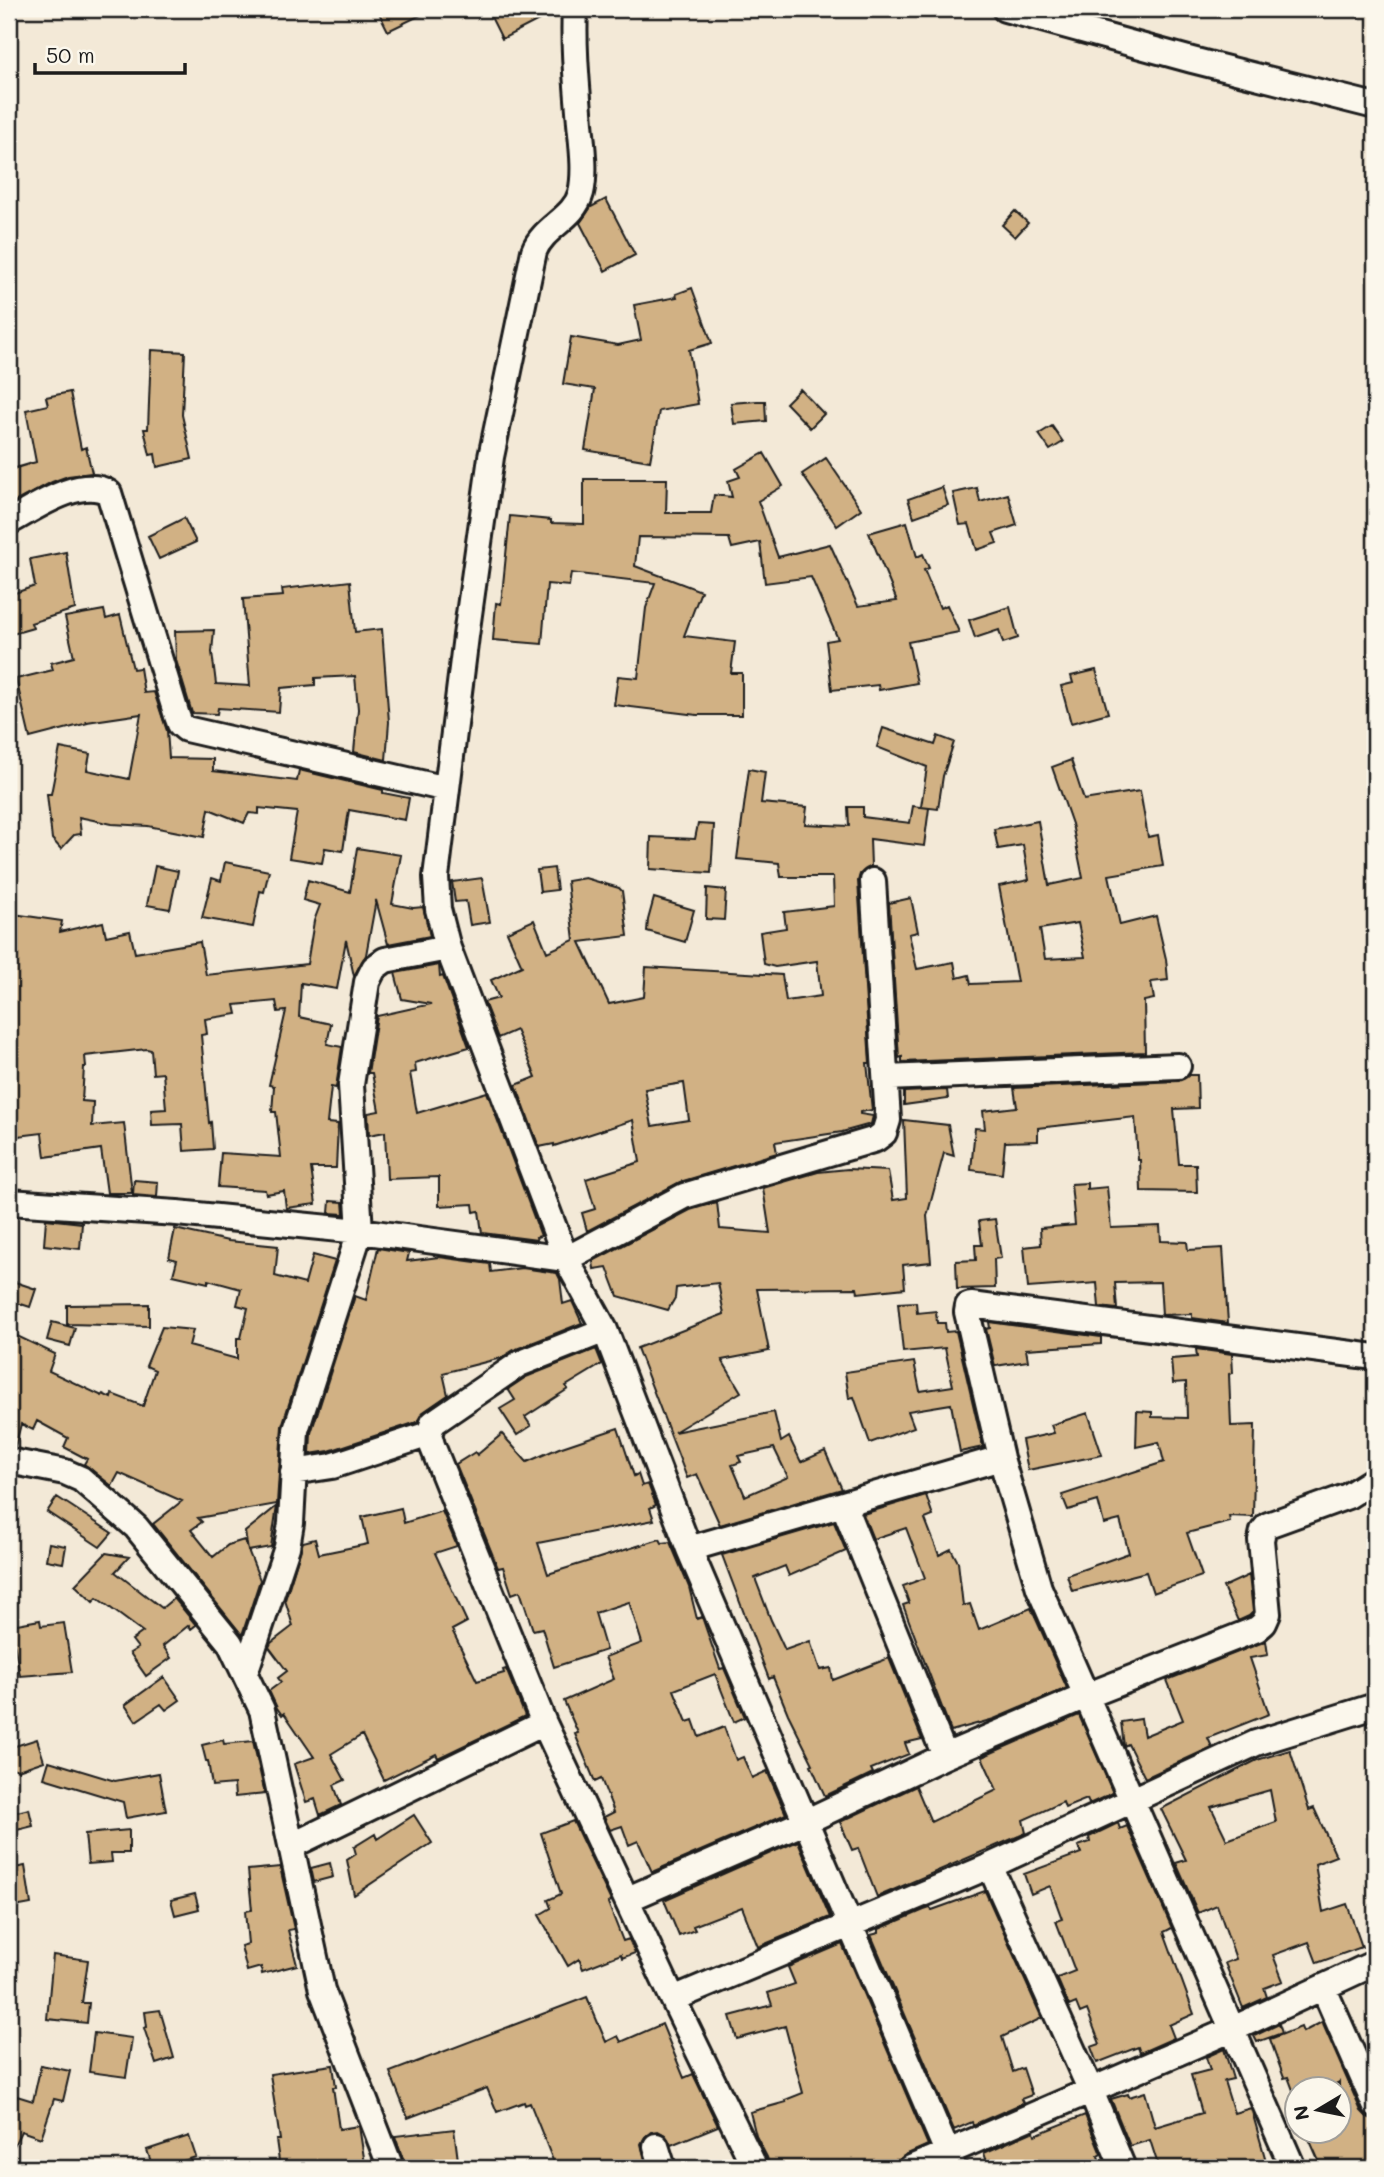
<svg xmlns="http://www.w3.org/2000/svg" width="1384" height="2177" font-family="Mali,sans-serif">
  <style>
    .building { fill: #d1b184; stroke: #1c1c1c; stroke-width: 2; fill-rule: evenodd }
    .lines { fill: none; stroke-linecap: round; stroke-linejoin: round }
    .minor-casing { stroke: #1c1c1c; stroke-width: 30 }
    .minor { stroke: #fbf7ec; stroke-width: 24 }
  </style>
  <rect width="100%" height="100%" fill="#f3e9d7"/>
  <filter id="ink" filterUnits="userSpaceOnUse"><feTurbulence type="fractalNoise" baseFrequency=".0143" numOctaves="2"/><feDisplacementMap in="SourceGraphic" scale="14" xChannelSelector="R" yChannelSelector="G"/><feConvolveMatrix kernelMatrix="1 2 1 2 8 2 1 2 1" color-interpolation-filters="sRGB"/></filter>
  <g filter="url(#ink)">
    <!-- building -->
    <path class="building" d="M377,9H433L388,31Z
      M487,9H560L502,39Z
      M606,199L635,255L605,271L580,223L591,207Z
      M1015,211L1028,223L1015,237L1002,225Z
      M692,288L712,343L689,350L698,404L659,411L650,461L585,450L595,389L563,384L571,337L618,345L641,340L634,305L677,297L676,294Z
      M151,350L185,352L182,415L192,459L157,467L155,454L150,455L144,429H148Z
      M800,389L824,414L810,428L786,403Z
      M70,392L81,449L86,447L92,473L68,476L52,482L9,505V470L36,462L26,410L48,405L46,397Z
      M757,401H765L766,421L734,424L731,403Z
      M1052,426L1063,442L1050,450L1039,434Z
      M764,453L783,486L758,501L778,557L830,544L858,606L897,601L869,533L907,522L917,557L923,554L929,568L924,570L940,608L947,605L959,632L908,642L917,683L879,690L878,685L832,690L826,641L838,639L811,577L765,583L760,542L732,548L729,538L638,537L635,566L701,591L684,636L735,642L731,673H742V715H697L614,705L618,676L638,678L646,608L655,583L571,573L569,586L547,584L542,644L493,640L496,603L501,604L510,516L551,520V523L584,524V479H667L666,513H711L714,495L732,497L728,481L740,477L736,469Z
      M826,458L861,509L837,526L802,474Z
      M942,487L948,505L914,517L908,499Z
      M977,488L980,502L1008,494L1017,525L993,533L997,543L977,550L969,524L960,525L953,493Z
      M184,518L196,542L159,559L148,536Z
      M66,552L75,609L31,623L33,628L9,635V595L35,586L30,559Z
      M350,581L355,632L382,629L389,722L386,760L354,752L358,709L355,676L315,678V685L281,688L279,712L218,708L217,714L192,713L176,660L175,631L214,630L212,652L216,684L250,686L243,599L283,596L282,589Z
      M1010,607L1018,638L1003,643L999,630L975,638L969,620Z
      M104,610L106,619L120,615L133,669L140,668L144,693L154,692L167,731L169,758L213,759V771L297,781L299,770L383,790V793L409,798L405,820L349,810L343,851L325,848L322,863L289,858L297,812L259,808V814L249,813L244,823L209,809L204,837L148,826L112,824L79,817L81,834L74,835L61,849L52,839L47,794H51L60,748L90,754L87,770L129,779L141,714L87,722L88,723L30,738L16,679L53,670L51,663L74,657L65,617Z
      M1096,670L1108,713L1071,723L1061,686L1073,683L1071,676Z
      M883,728L935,745L938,736L954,742L943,776L938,809L921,807L927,767L877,747Z
      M1071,760L1084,800L1140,791L1148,837L1158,835L1163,866L1109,875L1120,925L1156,916L1166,959L1168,980L1151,982L1154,999L1144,1001L1145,1052L902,1062V1057L899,1058L889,903L911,898L918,932L909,934L917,969L954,962L957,978L969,975L971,984L1017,982L999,886L1029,880L1023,845L998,849L994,829L1038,821L1049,885L1083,878L1072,824L1052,767ZM1078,923L1085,957L1045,959L1040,929Z
      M749,769L765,772L761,803L807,807L805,824L849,826L848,807H863V817L910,823L913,806L929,808L924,846L870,839L871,866L860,874L858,881L870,1063H867L872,1110L860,1112V1114L873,1116L871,1124L842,1132L775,1142L777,1153L680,1182L587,1231L582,1213L595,1209L586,1179L640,1162L633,1120L554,1146V1144L539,1147L516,1085L536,1077L516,1030L498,1038L484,1002L499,998L491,980L522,966L507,932L534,920L547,952L574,940L567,881L585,878L619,888L622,891L628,936L580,942L609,1004L644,997L646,967L782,975L786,1001L821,996L817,961L775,967L764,964L760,932L786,928L784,912L834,906L833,877H781L779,863L737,859ZM684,1083L689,1120L652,1126L645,1089Z
      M698,824L714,825L711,873L650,869L651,837L695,839Z
      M357,848L401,855L392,904L413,908L423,907L430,936L388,944L376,900L366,955L354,976L346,940L337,989L301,983L299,1017L331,1024L327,1044L342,1047L336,1088L331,1087L327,1123L338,1124L336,1168H311L316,1204L286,1208L284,1191L266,1194L265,1190L218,1187L221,1153L281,1157L276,1112H272L274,1086L269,1085L286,1011L278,1012L276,1001L235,1005L237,1014L205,1019L207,1034L201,1035L209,1123L211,1122L213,1149L184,1151L182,1124L152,1125L151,1110L166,1109L163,1073L153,1074L151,1050L147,1049L85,1056L86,1067H84L82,1101L93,1102L92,1126L124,1123L132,1193H107L101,1149L45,1157L42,1133L9,1137V947L13,914L62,921L60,932L103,922L106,936L130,931L135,953L200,942L206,975L307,964L314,921L320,905L303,900L308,880L350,892Z
      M225,862L269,871L264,892L260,891L253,927L202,918L212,878L221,881Z
      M155,866L178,871L170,909L147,905Z
      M554,868L557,890L540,892L537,870Z
      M482,878L490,922L470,925L466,901L455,902L452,882Z
      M707,888L726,890L724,920L706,919Z
      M654,898L694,910L685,942L647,931L648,920Z
      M439,965L440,977L443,976L469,1047L415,1063L416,1072L410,1073L417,1113L487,1092L541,1236L536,1237L537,1240L482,1233L479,1211L474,1212L473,1204L439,1206V1177L387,1179L385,1132L369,1135L368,1113L379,1111L372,1073H368L377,1016L431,1004L402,999L395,973Z
      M1189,1075H1197L1198,1108L1174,1109L1179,1164H1196L1197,1192L1141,1191L1140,1160H1138L1135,1117L1038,1128V1141L1005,1142L1002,1174L971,1170L975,1128L985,1129L983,1111L1017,1107L1014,1088L1179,1081Z
      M947,1090L948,1099L904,1105V1092Z
      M904,1120L948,1125L954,1156L944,1153L927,1216L931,1262L903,1265L905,1288L858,1293L857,1288L757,1289L769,1351L722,1360L741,1392L674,1432L774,1412L781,1442L789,1437L801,1462L825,1451L842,1489L720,1525L697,1474L687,1478L637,1348L724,1314L718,1283L676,1288L675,1298L668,1310L618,1296L607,1267L594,1269L593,1261L690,1210L717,1202L720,1229L770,1233L763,1188L818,1172L848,1169L888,1171L893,1200L907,1198ZM774,1448L788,1477L745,1496L732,1465L741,1462L738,1456Z
      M134,1180L158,1182L157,1197L133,1195Z
      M1087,1183V1189L1107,1187L1111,1228L1160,1226L1161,1241L1187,1242L1188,1250L1223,1248L1228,1323L1192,1318V1314L1162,1315L1160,1282L1115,1283L1117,1309L1099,1307L1097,1283L1028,1288L1024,1247L1041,1245L1040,1228L1075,1225L1071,1184Z
      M330,1201L343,1202L344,1214L329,1213Z
      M46,1219L82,1223L80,1249L44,1245Z
      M995,1219L1001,1258L994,1259L995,1288L957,1289L956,1261L976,1260L975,1245H982L979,1221Z
      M175,1229L228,1241L278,1246L275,1276L305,1284L313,1255L335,1261L282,1426L277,1504L198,1518L202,1522L191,1530L213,1557L228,1545L244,1540L260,1580L242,1635L153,1524L182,1501L119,1473L112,1486L84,1464L87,1459L64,1447L68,1438L37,1421L33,1430L21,1424L15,1447H9V1332L55,1354L49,1371L102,1396L103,1394L111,1398L112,1394L143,1406L155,1370L146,1366L162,1327L193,1330L189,1346L237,1359V1338H241L248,1308L237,1305L241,1289L208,1280V1283L173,1275L177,1260L169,1258Z
      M378,1248L409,1253L407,1261L439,1257L490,1264L491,1272L522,1268L557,1273L560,1279L563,1304L572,1301L582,1323L514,1350L501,1358L443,1373L448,1395L422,1413L417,1422L329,1451L310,1454L311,1433L355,1296L366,1300Z
      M9,1280L36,1289L30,1307L9,1300Z
      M916,1302L917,1313L936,1311L937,1323H945L946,1332L956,1331L983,1447L960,1452L951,1404L908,1411L914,1427L870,1443L854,1397L849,1398L845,1372L914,1362L920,1391L953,1386L945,1348L903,1352L898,1303Z
      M149,1304V1326L67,1324V1305Z
      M52,1322L75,1328L70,1346L47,1340Z
      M989,1322L1101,1337V1344L1026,1349L1028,1361L995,1366L986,1329L990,1328Z
      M596,1349L602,1364L566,1386L568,1389L525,1417L531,1426L517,1435L500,1409L515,1400L508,1389L526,1377Z
      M1196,1349L1232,1354L1233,1373L1229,1374L1231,1426L1255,1425L1253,1517L1229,1516L1230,1522L1187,1533L1202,1576L1153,1593L1146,1572L1072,1591L1067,1575L1129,1553L1120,1520L1104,1524L1098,1501L1068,1510L1062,1495L1164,1462L1159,1442L1136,1447L1137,1411L1152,1412V1417L1187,1418L1186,1382L1173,1383L1171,1359L1197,1357Z
      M1088,1413L1102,1455L1028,1470L1022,1440L1054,1433L1051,1425Z
      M618,1428L634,1476L638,1474L642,1486L648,1484L656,1505L650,1508L654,1520L538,1543L548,1574L660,1539L662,1543L670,1542L689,1587L697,1619L702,1617L720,1669L724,1668L745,1717L734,1722L715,1674L674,1690L687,1722L693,1720L699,1737L724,1727L736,1760L743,1757L752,1778L767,1771L786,1814L652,1872L638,1841L629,1845L622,1826L610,1830L604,1817L614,1812L601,1779L595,1782L575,1734L578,1733L564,1701L614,1679L605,1657L642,1643L629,1602L595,1613L606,1650L554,1667L542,1628L533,1630L520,1591L512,1594L503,1567L498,1568L456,1464L475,1452L477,1455L502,1434L527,1462L559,1448Z
      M926,1495L933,1516L925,1519L939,1555L951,1549L958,1562L963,1606L970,1604L979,1630L1031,1608L1067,1688L994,1719L951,1731L903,1605L909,1603L903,1586L925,1578L906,1528L873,1539L863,1514Z
      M57,1497L71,1506L112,1533L100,1547L47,1512Z
      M277,1506L271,1547L248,1551L245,1532Z
      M401,1508L404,1523L442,1511L457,1546L435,1553L467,1622L452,1630L477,1681L504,1673L503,1670L506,1669L525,1716L438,1758L436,1754L384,1780L362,1735L331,1754L345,1780L334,1785L341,1805L320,1815L315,1799L306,1802L294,1764L314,1757L284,1713L282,1715L277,1708L269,1691L281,1682L278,1678L287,1671L269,1647L271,1643L293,1626L285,1600L303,1542L315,1539L319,1554L368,1544L362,1517Z
      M834,1522L846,1551L789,1576L785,1566L755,1578L771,1620L785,1650L810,1641L820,1670L831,1668L833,1680L889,1658L922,1739L905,1743L909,1754L871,1769L873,1773L825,1796L811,1765L813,1764L788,1714L773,1677L769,1679L722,1555Z
      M49,1543L66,1546L63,1563L46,1560Z
      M106,1553L129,1557L115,1572L162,1608L174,1598L196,1625L191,1629L189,1625L163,1646L171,1658L146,1676L130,1653L138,1648L132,1640L143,1632L97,1598L93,1602L75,1585Z
      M1249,1575L1253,1612L1249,1616L1238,1621L1223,1587Z
      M40,1620L41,1626L64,1623L72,1672L20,1676L11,1625Z
      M1266,1641L1268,1655L1250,1658L1269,1714L1208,1738L1212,1747L1145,1778L1128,1744L1124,1746L1121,1722L1141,1719L1144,1736L1183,1720L1167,1680Z
      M164,1677L180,1700L166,1710L161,1704L136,1721L125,1705Z
      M1079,1715L1113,1793L1089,1804L1087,1799L1065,1808L1063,1802L1023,1820L1026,1833L877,1897L858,1848L852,1850L840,1822L916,1786L931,1822L997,1790L982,1757Z
      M37,1739L44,1761L18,1770L9,1767V1748Z
      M223,1740L224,1744L253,1741L265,1794L235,1797L234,1784L212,1786L208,1761H206L202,1745Z
      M1290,1750L1309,1810L1314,1808L1336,1856L1315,1864L1323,1912L1347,1904L1362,1947L1317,1963L1309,1942L1273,1955L1283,1981L1264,1988L1267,1997L1243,2008L1225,1963L1236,1959L1217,1905L1198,1913L1176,1863L1186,1860L1161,1809L1257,1760ZM1270,1790L1276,1822L1227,1840L1211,1807Z
      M49,1761L115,1781L159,1773L166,1811L126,1818L123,1802L44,1778Z
      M29,1809L33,1826L9,1832V1814Z
      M414,1815L432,1843L354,1895L347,1860L356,1854L354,1847L375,1834L377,1839Z
      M573,1821L611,1901L608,1903L623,1941L629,1939L635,1953L622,1958L621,1954L583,1969L579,1959L568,1966L539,1915L551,1908L548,1900L561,1894L541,1833Z
      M1118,1823L1120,1829L1127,1826L1172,1928L1164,1932L1194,2014L1169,2025L1174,2038L1140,2053L1138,2047L1097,2063L1091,2047L1100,2044L1087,2010L1080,2013L1076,2003L1069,2006L1057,1978L1075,1971L1056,1921L1062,1919L1050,1886L1031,1894L1024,1874L1081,1853L1078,1846L1090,1842L1089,1837Z
      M129,1830V1853H111L112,1862L88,1864L85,1834Z
      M798,1841L830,1917L758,1947L742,1907L693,1926L695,1930L679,1936L664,1900Z
      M330,1863L333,1877L314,1882L311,1868Z
      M25,1866L31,1904L9,1908V1869Z
      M280,1867L294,1929L288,1930L297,1965L262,1974L261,1967L247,1971L241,1946L248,1944L245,1911L252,1910L248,1870Z
      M985,1891L1042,2018L1002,2037L1013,2072L1023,2068L1032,2095L1021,2099L1023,2103L973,2125L972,2122L954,2130L871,1935L879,1933V1929L924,1910L930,1908L932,1910Z
      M195,1894L199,1909L175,1915L171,1900Z
      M842,1944L928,2145L905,2155L899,2160L896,2168H770L767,2157L756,2136L750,2112L786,2102L785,2100L803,2093L785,2026L737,2039L730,2016L772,2005L768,1993L795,1984L788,1967Z
      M53,1955L88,1960L82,2003H89L87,2023L47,2019Z
      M587,1997L606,2042L618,2036L621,2042L662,2024L684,2078L693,2074L718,2126L671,2145L665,2135L658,2131L651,2132L645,2137L641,2144L647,2168H556L530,2103L525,2105L524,2102L497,2112L487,2088L408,2118L390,2072Z
      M160,2010L174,2058L156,2064L144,2028L147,2027L145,2012Z
      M1322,2022L1361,2111L1367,2117L1375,2120V2160L1357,2168H1322L1306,2132H1339V2082L1326,2090H1293L1288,2077L1284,2078L1270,2039L1301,2027L1303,2032Z
      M1279,2024L1282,2033L1257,2042L1254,2036Z
      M94,2033L132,2038L126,2077L89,2072Z
      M1224,2049L1233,2079L1224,2081L1234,2113L1251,2108L1268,2168H1159L1150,2140L1130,2146L1111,2099L1128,2094L1129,2097L1145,2092L1155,2127L1202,2113L1191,2075L1210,2070L1206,2057Z
      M41,2065L70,2071L63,2101L54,2099L41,2138L21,2131L9,2156V2121L17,2096L33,2101Z
      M333,2065L336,2087H333L339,2129L359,2126L365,2164L336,2168H280L276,2140H280L270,2074Z
      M1085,2115L1101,2154L1098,2156L1102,2168H989L984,2153L1034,2131L1035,2135Z
      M454,2129L459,2168H406L395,2136Z
      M189,2136L196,2157L160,2168H153L147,2150Z"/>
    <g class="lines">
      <!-- minor casing -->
      <g class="minor-casing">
        <path id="minor" d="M575,9C573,47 577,85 580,123C582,145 586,172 581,193C574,219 544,226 534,251L491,457L466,636L436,877L438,909L448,948L566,1259L605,1330L689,1549L954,2168
          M1005,9L1192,60L1375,106
          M9,522C33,509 81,475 109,493L177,716L180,724L186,729L447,789
          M886,1078L1178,1066
          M9,1202L177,1213L360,1231L566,1259L684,1196L876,1139L884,1133L888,1120L873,881
          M605,1330L519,1364L433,1423L429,1434L432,1445L544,1723L673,1999L755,2168
          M9,1461L65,1472L81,1479L136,1527L230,1643L262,1710L322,1990L391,2168
          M293,1472L332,1466L429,1434
          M843,1504L945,1756
          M689,1549L1001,1458
          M245,1673L287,1547L291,1523L296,1430L360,1231L351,1085L367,982L374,968L385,960L448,948
          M291,1846L544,1723
          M990,1866L1091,2091L1123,2168
          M628,1899L807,1821L945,1756L1086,1696L1257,1629L1264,1623L1268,1614L1261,1540L1263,1531L1268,1525L1348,1496L1375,1479
          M1323,1987L1375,2105
          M673,1999L990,1866L1256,1743L1375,1706
          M656,2146L663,2168
          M911,2168L1233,2029L1375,1963
          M1293,2168L1039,1588L1001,1458L967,1312L968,1306L971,1305L1375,1357"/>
      </g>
      <!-- minor -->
      <use href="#minor" class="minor"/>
    </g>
  </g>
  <!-- margin -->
  <rect width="1384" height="2177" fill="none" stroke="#fbf7ec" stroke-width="35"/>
  <rect x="18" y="18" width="1349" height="2142" fill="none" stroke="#1c1c1c" stroke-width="2.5" filter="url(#ink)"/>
  <!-- north arrow -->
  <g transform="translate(1318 2110) rotate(260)"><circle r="33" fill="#fbf7ec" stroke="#a29f99" stroke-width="2"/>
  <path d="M0-5L12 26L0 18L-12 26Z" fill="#1c1c1c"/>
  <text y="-10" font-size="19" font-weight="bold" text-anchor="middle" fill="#1c1c1c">N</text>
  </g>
  <!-- scale -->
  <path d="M35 63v10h150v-10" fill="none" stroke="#1c1c1c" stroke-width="3.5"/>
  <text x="46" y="63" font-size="21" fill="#1c1c1c" stroke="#fbf7ec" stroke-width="5" paint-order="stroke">50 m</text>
</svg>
